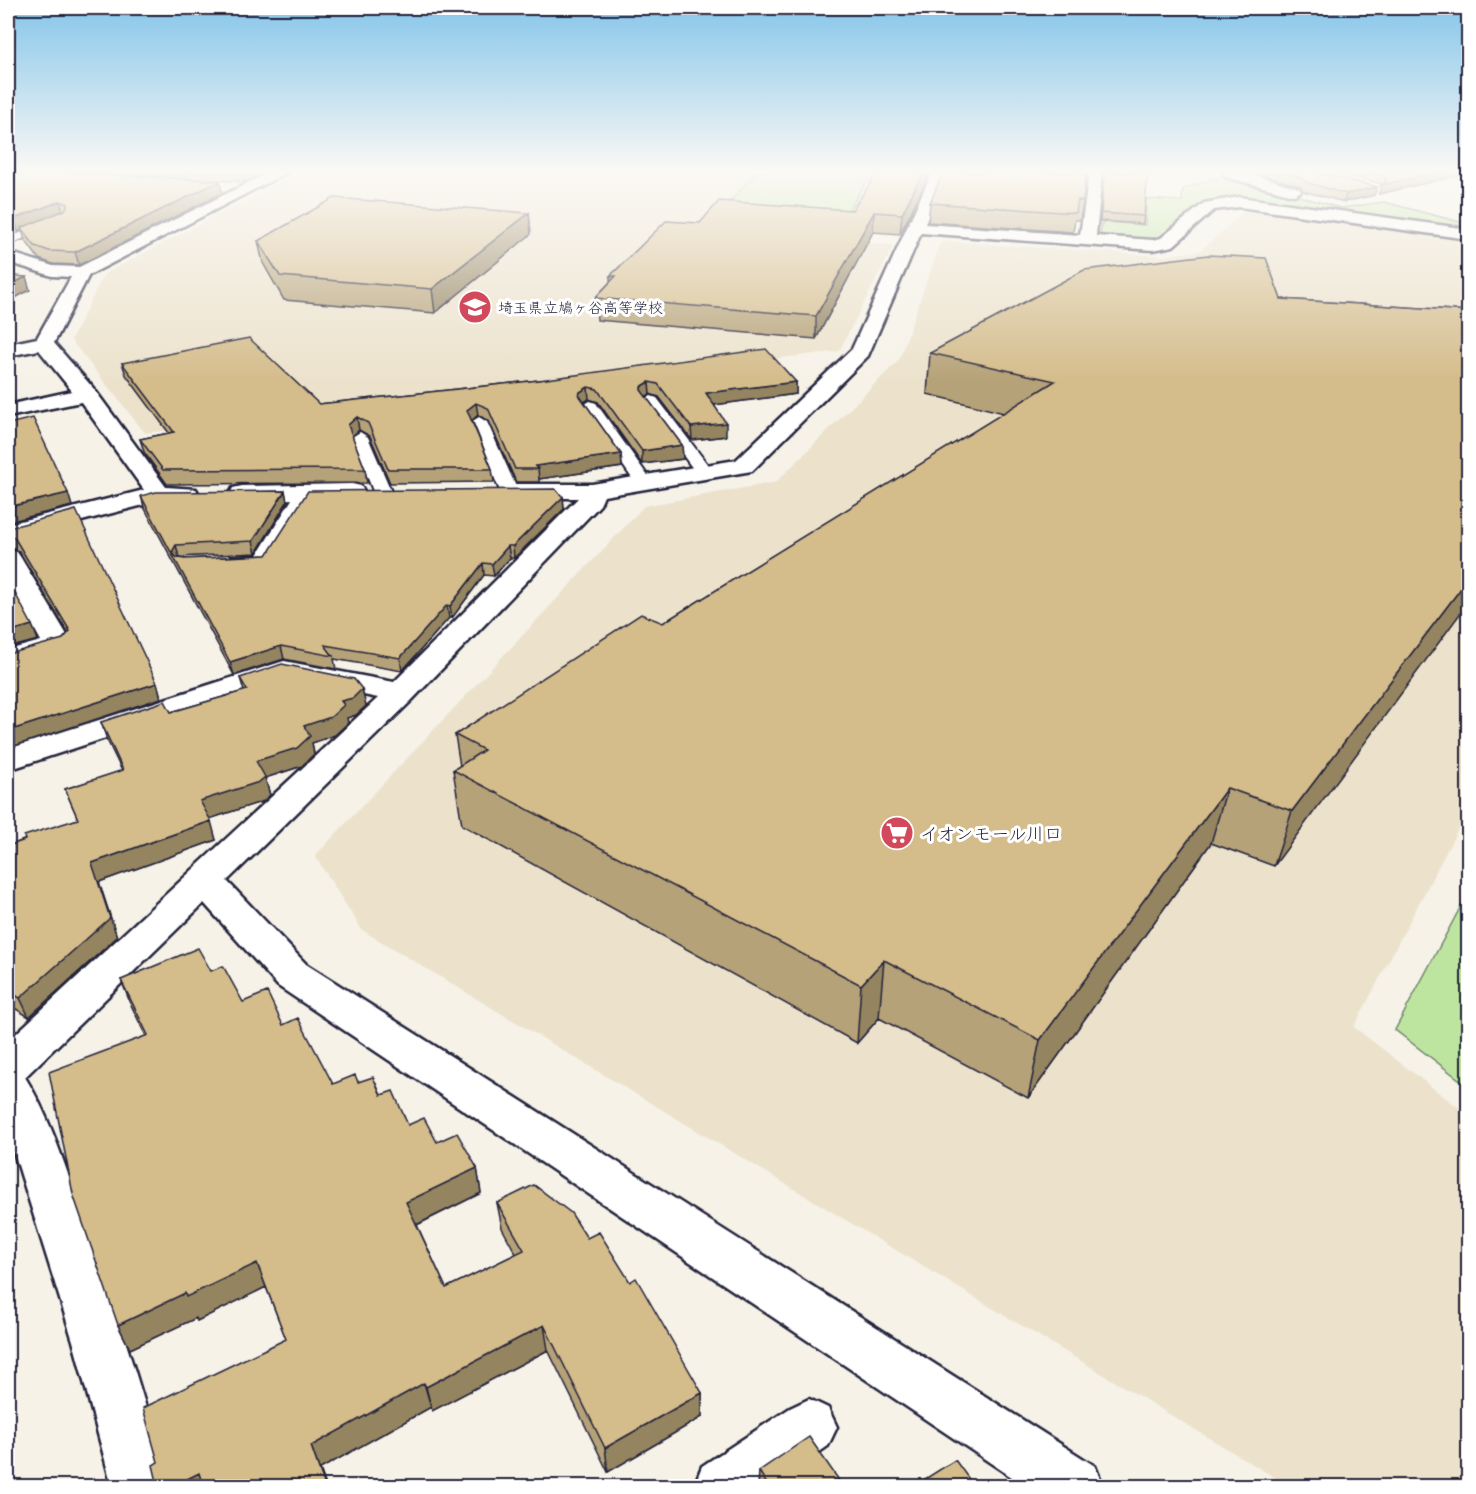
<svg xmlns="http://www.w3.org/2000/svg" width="1476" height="1494" font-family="Mali,'Klee One',sans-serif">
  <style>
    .built { fill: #ece2cc }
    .green { fill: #bee5a0; stroke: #70846e; stroke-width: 1.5 }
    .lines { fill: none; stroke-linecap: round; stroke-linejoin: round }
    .service-casing { stroke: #22223b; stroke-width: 4 }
    .minor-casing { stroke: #22223b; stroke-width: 5 }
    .service { fill: #fff; fill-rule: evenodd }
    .minor { fill: #fff; fill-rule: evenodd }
    .wall { fill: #b6a278; stroke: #22223b; stroke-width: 1.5 }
    .shaded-wall { fill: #948461; stroke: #22223b; stroke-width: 1.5 }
    .building { fill: #d4bc8b; stroke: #22223b; stroke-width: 1.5 }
    .labels { text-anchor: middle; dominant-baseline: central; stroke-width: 6; stroke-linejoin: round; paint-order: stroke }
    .far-poi-label { font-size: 15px; fill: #22223b; stroke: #fff; text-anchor: start }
    .poi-label { font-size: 18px; fill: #22223b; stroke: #fff; text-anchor: start }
  </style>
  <rect width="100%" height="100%" fill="#f6f2e8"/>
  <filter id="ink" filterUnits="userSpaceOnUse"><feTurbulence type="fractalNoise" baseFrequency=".0167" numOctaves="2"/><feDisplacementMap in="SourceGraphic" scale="12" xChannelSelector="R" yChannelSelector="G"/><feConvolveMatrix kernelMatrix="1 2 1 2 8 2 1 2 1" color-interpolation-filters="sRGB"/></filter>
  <g filter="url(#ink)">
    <!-- built -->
    <path class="built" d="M299,172H885L847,241L894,245L839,351L145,433L71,340L104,274Z
      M1256,212L1325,223L1330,220L1468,241V810L1354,1027L1468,1115V1486H1289L362,930L315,856L644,506L776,482L899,360L940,243L945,241L1162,256L1200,251L1243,213Z"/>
    <!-- green -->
    <path class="green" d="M757,172H872L845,216L725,207Z
      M1225,175L1341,208L1384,202L1468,224V231L1243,199L1206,201L1158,238L1143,241L1114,239L1100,234L1102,222L1145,225L1146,199L1182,201L1183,189Z
      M1468,893V1086L1395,1030Z"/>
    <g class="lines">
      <!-- service casing -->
      <g class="service-casing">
        <path id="service" d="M52,220L58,223L56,225L8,245V238Z
          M651,396L657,398L711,469L714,473L711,477H699L643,401Z
          M590,401L596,403L650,479L653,483L650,487H638L582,406Z
          M479,417L487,422L518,491L515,495H503L500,491L471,422Z
          M360,432L368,437L391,491L388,495H376L373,491L352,437Z
          M305,487L311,488L314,492L270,565H231L228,561L231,557L257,555L299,488Z"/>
      </g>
      <!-- minor casing -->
      <g class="minor-casing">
        <path id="minor" d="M270,172H288L89,275L54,343L94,389L166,487L196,489L199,494L196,499L159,501L8,540V524L144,490L81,402L8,417V405L72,391L39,350L8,356V344L37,338L71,277L52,276L8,262V252L53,266L79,267Z
          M932,172H946L925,224L1080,235L1089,175L1087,172H1102L1096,236L1153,240L1161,238L1204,203L1239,197L1468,229V239L1239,207L1214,210L1173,246L1153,250L921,233L868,356L752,471L604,496L600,505L412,700L227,881L306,964L1095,1466L1103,1486H1025L278,986L204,903L25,1077C51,1119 65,1166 81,1212C114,1302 143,1394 169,1486H112L73,1341L8,1133V1041L378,698L286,679L8,770V749L284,661L394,682L578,498H512L503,496L500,491L503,486L512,484H592L736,460L852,349Z
          M1224,172H1245L1299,188L1301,191L1294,195L1289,194L1225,177Z
          M352,484L361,486L364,491L361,496L352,498L242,500L233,498L230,493L233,488L242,486Z
          M8,550L17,552L21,558L73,645L68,651L8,668V650L41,641L8,581Z
          M809,1399L828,1408L837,1427L828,1446L771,1486H694L702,1466L790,1408Z"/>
      </g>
      <!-- service -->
      <use href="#service" class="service"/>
      <!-- minor -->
      <use href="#minor" class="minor"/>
    </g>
    <!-- wall -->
    <path class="wall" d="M81,172H265L246,182Z
      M931,172L900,234L873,232L816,339L597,320L595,298L610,282V276L700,223L852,210Z
      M1104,172H1158L1147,174L1143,224L1100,221Z
      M1252,172H1314L1377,187L1374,195L1344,202L1303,191L1300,186Z
      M1332,172H1468V173L1379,194L1382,185V184Z
      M8,179L222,193L79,265L53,264L39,259L25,240L22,230L18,231L8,217Z
      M1083,201L1080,220H1075L1073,232L928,222L930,203Z
      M529,213L531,234L435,313L284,300L263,263L258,241Z
      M1281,299L1468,311L1274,866L1211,843L1028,1098L879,1018L857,1043L462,825L453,770L460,766L455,735L663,623L1004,413L927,394L930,353Z
      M122,363L319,404L539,380L796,382V394L714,405L726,436L692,440L659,397L650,394L646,397L682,445L683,459L642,464L598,402L589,399L584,402L621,454L622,467L539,479V482H516L489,421L478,415L472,420L492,469L494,482L390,483L370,436L359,430L352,436L365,469L367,483L167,484L144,452L140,439L169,433L126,375Z
      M285,491L287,502L256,553L179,557V558L184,559L267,555L563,497L564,509L514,558H510L494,576L484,575L452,618H449L402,671L334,659L336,669L284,659L234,675L144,507L141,496Z
      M8,528L157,683L161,698L63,639L68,633L19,551L8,548Z
      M240,678L366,706L356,715L347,718L348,723L335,735L312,743L314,754L302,766L265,778L270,795L264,801L209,819L216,840L99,882L117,937L29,1017L8,1004V846L78,819L65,789L122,771L107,740L101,722L171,712L244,691Z
      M211,971L243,1002L283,1025L333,1084L358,1082L381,1095L408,1125L437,1142L477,1168L481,1193L417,1225L446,1288L516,1254L502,1228L497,1203L587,1238L630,1282L702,1393V1417L608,1472L548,1350L432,1411L431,1407L320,1469L326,1486H158V1462L286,1339L266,1287L197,1321L196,1318L130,1349L118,1325L146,1036L131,1005L121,980Z
      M759,1471L843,1486H758Z"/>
    <!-- shaded-wall -->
    <path class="shaded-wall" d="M8,172H23L8,178Z
      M243,172H265L246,182Z
      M923,172H931L900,234L902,214Z
      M1147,172H1158L1147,175Z
      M1440,172H1468V173L1379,194L1381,185Z
      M220,181L222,193L79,265L75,252Z
      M1377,187L1374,195L1344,202L1346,194Z
      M60,201L63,213L21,228L22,230L18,231L14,219Z
      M874,212L873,232L816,339V316Z
      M529,213L531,234L435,313L432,289Z
      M26,277L30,290L8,302V286Z
      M649,382L650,394L642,399L641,390V387Z
      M796,382V394L706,406V393Z
      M588,387L589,399L581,404L579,395L580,392Z
      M476,403L478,415L469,423L467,410Z
      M357,417L359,430L350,438L348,425Z
      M726,423V436L692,440L691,427Z
      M682,445L683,459L642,464V451Z
      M621,454L622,467L539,479L538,469L535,466Z
      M285,491L287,502L256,553L253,541Z
      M68,493L72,506L8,522V507Z
      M563,497L564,509L514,558L513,546Z
      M176,545L179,557L177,562L172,552Z
      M508,546L510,558L494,576L492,564Z
      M483,563L484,575L452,618L450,606Z
      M1468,579V603L1274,866L1292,811Z
      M447,605L449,618L402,671L400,658Z
      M32,625L38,640L8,648V632Z
      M281,646L284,659L234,675L230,662Z
      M157,683L161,698L8,748V731Z
      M362,689L366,706L356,715L347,718L348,723L335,735L312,743L314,754L302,766L265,778L270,795L264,801L206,820L200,801L304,726Z
      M1227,788L1211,843L1028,1098L1040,1040Z
      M211,821L216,840L99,882L117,937L29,1017L20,998L92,863Z
      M884,960L879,1018L857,1043L861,985Z
      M477,1168L481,1193L412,1227L406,1202Z
      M257,1263L266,1287L197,1321L196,1318L130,1349L118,1325L185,1293Z
      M544,1325L548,1350L432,1411L426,1387Z
      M424,1383L431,1407L320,1469L326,1486H325L311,1446Z
      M702,1393V1417L608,1472L605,1448Z
      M199,1473L206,1486H173Z"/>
    <!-- building -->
    <path class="building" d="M26,172H62L220,181L75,252L49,251L35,246L21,228L65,210L68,204L60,201L14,219L8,210V179Z
      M878,172H923L902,214L874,212L816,316L595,298L616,276H610L666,221L700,223L719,201L852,210Z
      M943,172H1086L1083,201L1078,200L1076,213L930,203Z
      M1104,172H1148L1144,216L1101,213Z
      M1282,172H1314L1377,187L1346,194L1305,182L1302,178Z
      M1368,172H1440L1381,185L1387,181L1384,176Z
      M334,198L529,213L432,289L280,276L258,241Z
      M1208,255L1266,258L1281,299L1468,311V579L1292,811L1227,788L1040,1040L884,960L861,985L453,770L484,750L455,735L641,614L663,623L1055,381L930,353L1084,270Z
      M8,275L26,277L8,286Z
      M249,338L319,404L539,380L766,349L796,382L706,393L726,423L691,427L658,384L649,382L641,387V390L682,445L642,451L597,389L588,387L580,392L579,395L621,454L535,466L538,469H515L488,408L476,403L467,410L492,469H388L368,423L357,417L348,425L365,469L163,470L140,439L174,432L122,363Z
      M33,418L68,493L8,507V424Z
      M555,489L563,497L513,546H508L492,564L483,563L450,606L447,605L400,658L325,645L333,656L281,646L230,662L141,496L156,492L285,491L253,541L176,545L172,552L176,557L184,559L267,555L308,491Z
      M76,510L157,683L8,731V654L63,639L70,631L14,537L8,536V528Z
      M8,580L32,625L8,632Z
      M282,664L354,679L362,689L353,698L341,701L344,705L331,717L304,726L310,736L297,748L256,761L265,777L259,782L200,801L211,821L92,863L110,918L20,998L8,990V846L25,840L24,836L78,819L65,789L123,770L101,722L165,701L171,712L247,690L240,678Z
      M198,948L211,971L223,966L243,1002L267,992L283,1025L298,1018L333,1084L355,1075L358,1082L373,1077L381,1095L393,1091L408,1125L424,1118L437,1142L457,1133L477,1168L406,1202L446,1288L524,1250L497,1203L534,1185L571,1213L587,1238L599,1232L630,1282L636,1278L702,1393L605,1448L544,1325L426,1387L424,1383L311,1446L325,1486H203L199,1473L173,1486H158L153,1465L158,1462L143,1408L286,1339L257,1263L186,1297L185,1293L118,1325L73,1194L49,1072L148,1035L121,980Z
      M809,1437L843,1486H768L759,1471Z
      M955,1460L974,1486H914Z"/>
  </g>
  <!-- sky -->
  <linearGradient id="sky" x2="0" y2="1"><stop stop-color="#85c5ea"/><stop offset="0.45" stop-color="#fbf9f5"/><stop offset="1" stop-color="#fbf9f5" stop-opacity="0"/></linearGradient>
  <rect width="1476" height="381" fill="url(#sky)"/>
  <!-- icons -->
  <defs>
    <g id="school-disc" transform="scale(1.725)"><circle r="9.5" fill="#d1495b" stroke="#fff"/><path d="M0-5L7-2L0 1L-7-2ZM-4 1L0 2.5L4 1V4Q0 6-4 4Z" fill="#fff"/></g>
    <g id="supermarket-disc" transform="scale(1.725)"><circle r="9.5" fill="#d1495b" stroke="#fff"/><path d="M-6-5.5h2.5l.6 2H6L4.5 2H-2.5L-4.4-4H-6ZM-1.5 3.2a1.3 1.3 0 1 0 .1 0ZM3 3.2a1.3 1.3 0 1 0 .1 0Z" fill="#fff"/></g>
  </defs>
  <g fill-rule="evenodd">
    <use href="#school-disc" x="475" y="307"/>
    <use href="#supermarket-disc" x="897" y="833"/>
  </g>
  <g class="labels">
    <!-- far-poi labels -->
    <g class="far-poi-label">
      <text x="498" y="307">埼玉県立鳩ヶ谷高等学校</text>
    </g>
    <!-- poi labels -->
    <g class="poi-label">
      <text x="920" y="833">イオンモール川口</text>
    </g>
  </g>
  <!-- margin -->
  <rect width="1476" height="1494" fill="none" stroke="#fff" stroke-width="30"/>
  <rect x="15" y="15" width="1446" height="1464" fill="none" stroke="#22223b" stroke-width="2" filter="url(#ink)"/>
</svg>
